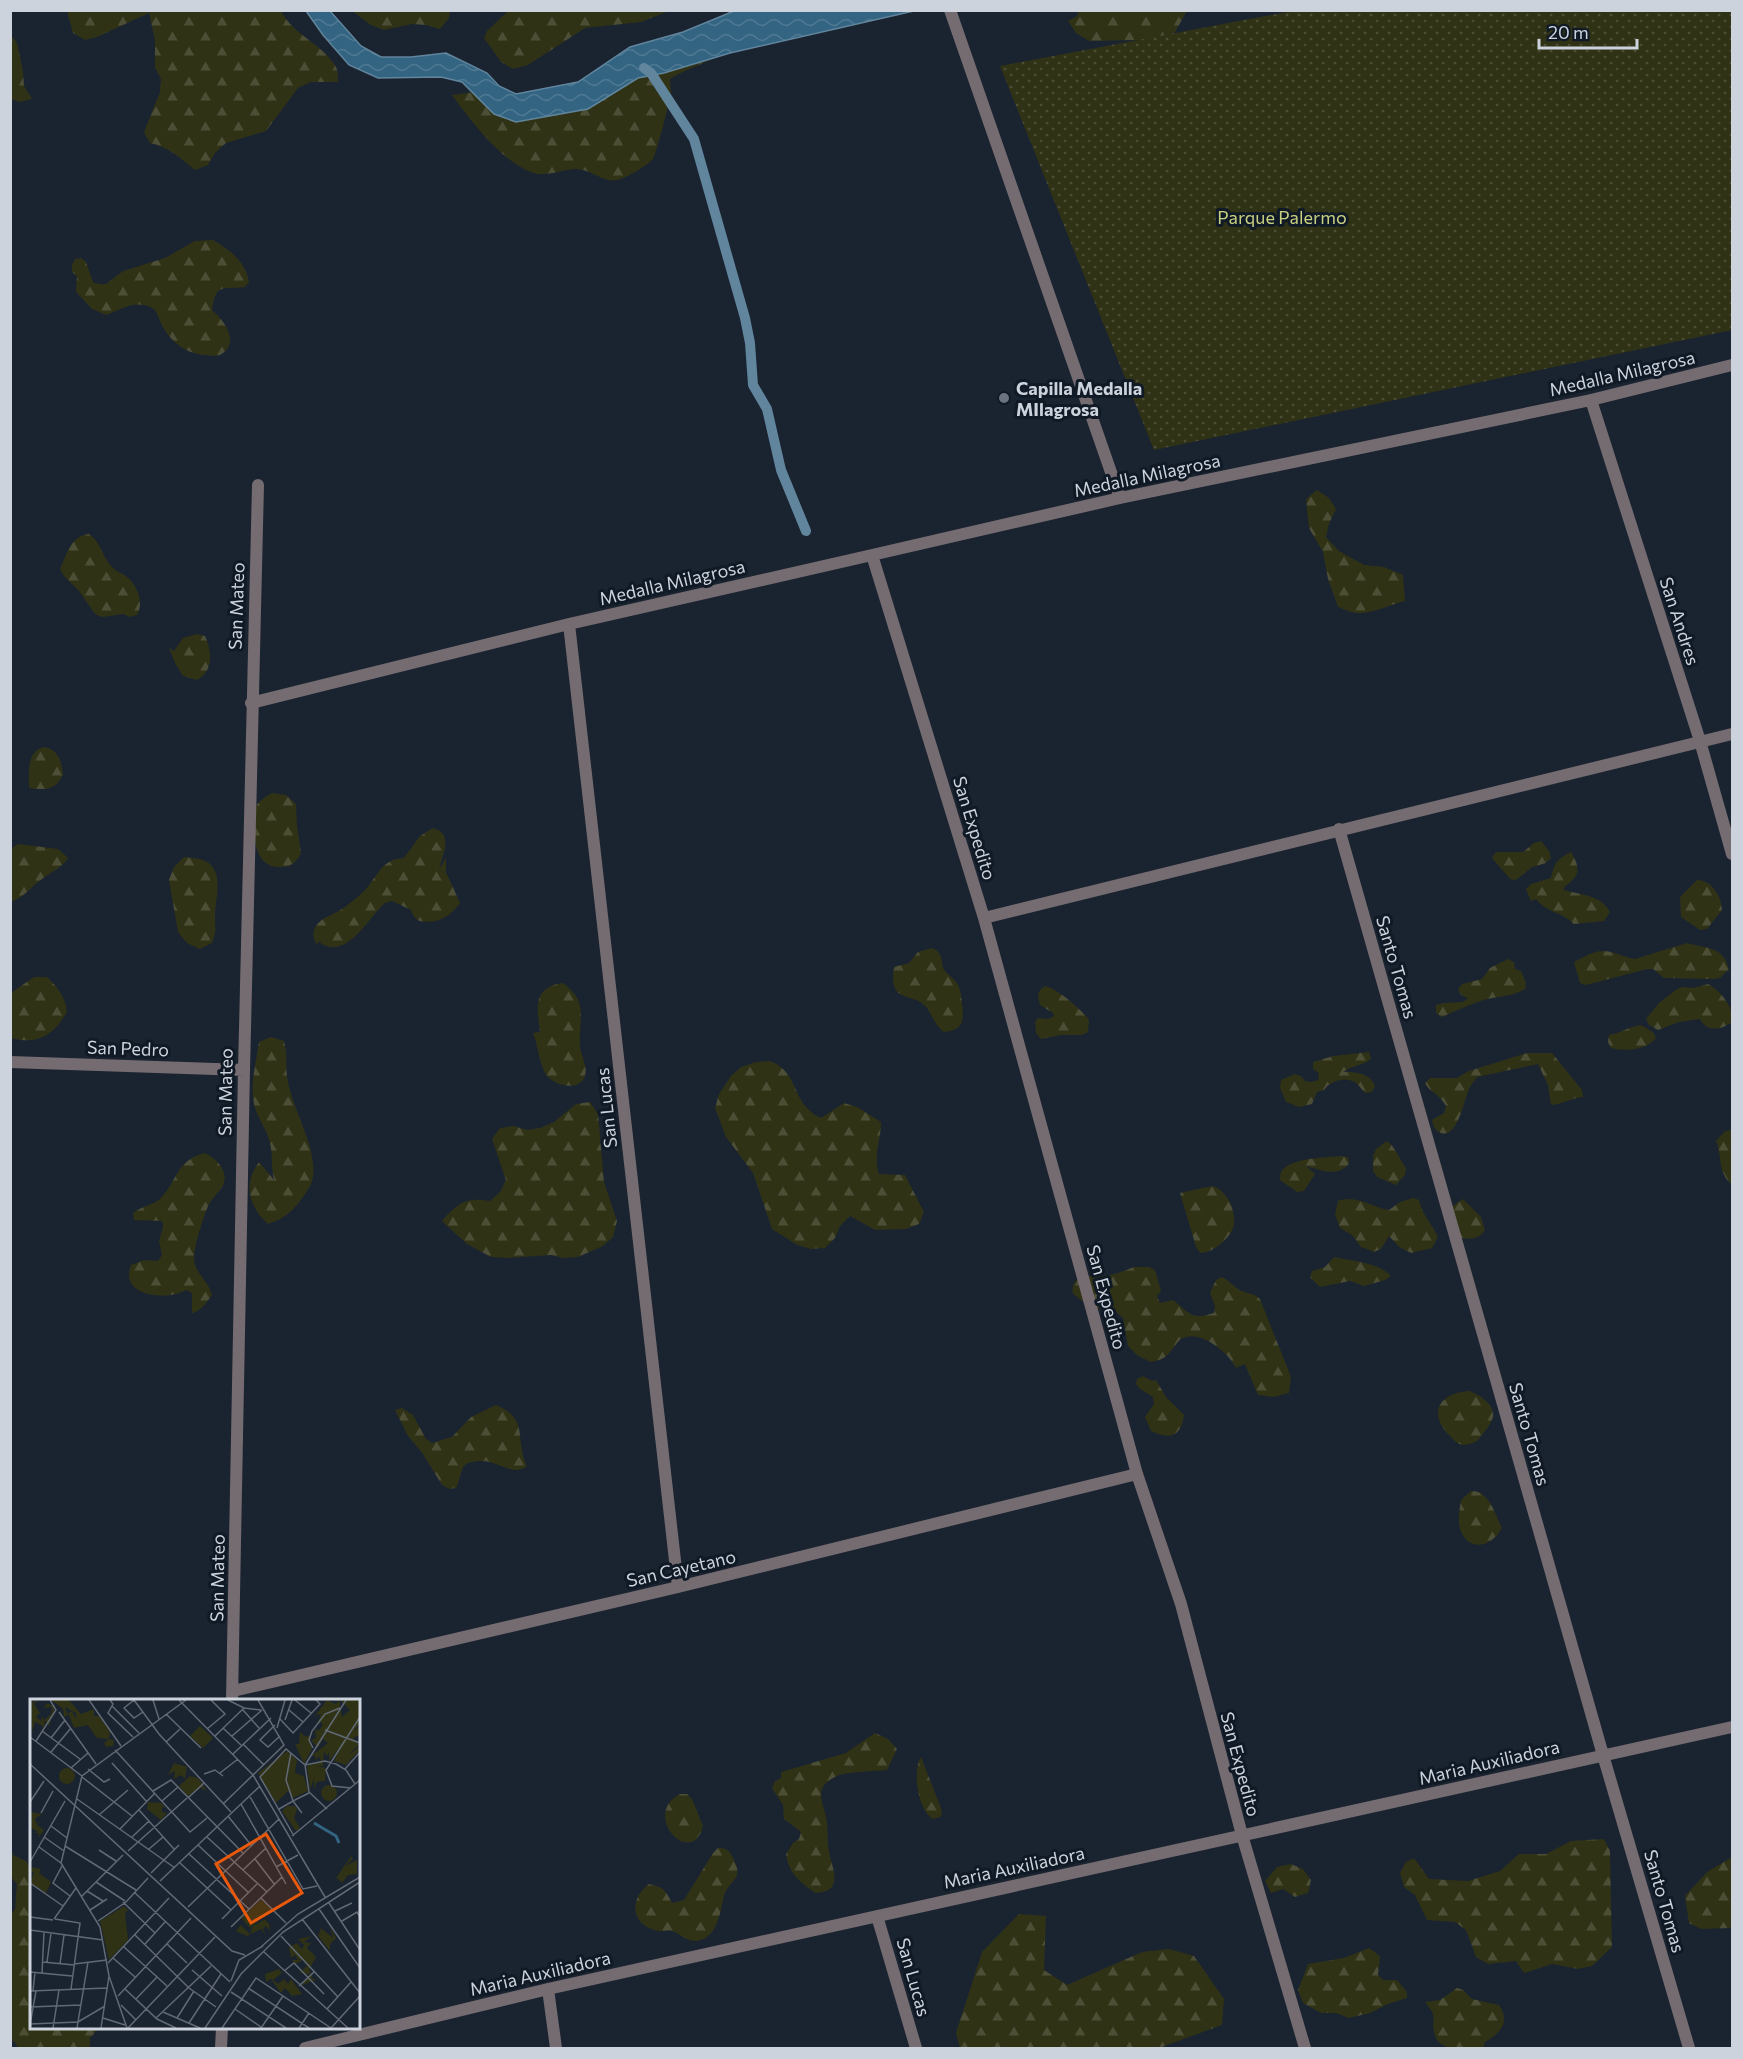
<svg xmlns="http://www.w3.org/2000/svg" width="1743" height="2059" font-family="Commissioner,sans-serif">
  <style>
    .forest { fill: url(#forest-firs) }
    .park { fill: url(#park-dots) }
    .water { fill: url(#water-waves); stroke: #61859d; stroke-width: 1.5 }
    .lines { fill: none; stroke-linecap: round; stroke-linejoin: round }
    .stream { stroke: #61859d; stroke-width: 10 }
    .minor { stroke: #756c71; stroke-width: 12 }
    .worship-dot { fill: #6b7280; stroke: #101a26; stroke-width: 2 }
    .labels { text-anchor: middle; dominant-baseline: central; stroke-width: 6; stroke-linejoin: round; paint-order: stroke }
    .park-label { font-size: 18px; fill: #c8d081; stroke: #101a26 }
    .street-label { font-size: 18px; fill: #ccd3dc; stroke: #101a26 }
    .poi-label { font-size: 18px; font-weight: bold; fill: #ccd3dc; stroke: #101a26; text-anchor: start }
    .inset-river { fill: none; stroke: #336482; stroke-width: 3 }
    .inset-road { fill: none; stroke: #616975; stroke-width: 1.5 }
    .view { fill: #e8590c; fill-opacity: 0.15; stroke: #e8590c; stroke-width: 3 }
    .inset-edge { fill: none; stroke: #ccd3dc; stroke-width: 3 }
  </style>
  <defs>
    <pattern id="forest-firs" width="22" height="20" patternUnits="userSpaceOnUse" patternTransform="scale(1.5)"><rect width="22" height="20" fill="#2f3215"/><path d="M5 1l3.5 6h-7zM16 11l3.5 6h-7z" fill="#4c4f36"/></pattern>
    <pattern id="park-dots" width="8" height="8" patternUnits="userSpaceOnUse" patternTransform="scale(1.5)"><rect width="8" height="8" fill="#2f3215"/><path d="M2 2h.1M6 6h.1" fill="none" stroke="#4c4f36" stroke-width="1.8" stroke-linecap="round"/></pattern>
    <pattern id="water-waves" width="16" height="10" patternUnits="userSpaceOnUse" patternTransform="scale(1.5)"><rect width="16" height="10" fill="#336482"/><path d="M0 5q4-4 8 0t8 0" fill="none" stroke="#4f7993"/></pattern>
  </defs>
  <rect width="100%" height="100%" fill="#1a2330"/>
  <!-- forest -->
  <path class="forest" d="M67,11H281C293,35 323,44 336,67C338,71 338,77 338,82H311L298,88L266,131L226,143L215,153L208,165L195,170C180,158 169,147 150,143L144,132L160,92L161,79L155,68V40L149,13L97,37L85,40L73,33Z
    M352,11L450,10V11L449,18L440,29L426,25L412,24L384,30L371,25Z
    M508,11V10L669,11L641,22L585,28L528,65L513,69L501,62L484,38L487,31Z
    M1079,11H1187L1175,32L1165,41L1150,45L1136,40L1089,41L1076,33L1068,21L1077,16Z
    M10,34L17,43L23,71L24,86L32,99L19,102L11,99Z
    M723,52C706,64 687,68 670,79C670,83 671,88 671,93C670,101 656,154 653,159C647,166 626,178 618,180C602,183 590,168 574,169C560,170 547,177 533,173C503,163 470,120 452,95L482,91L521,105L645,65Z
    M213,240C229,249 246,262 249,282L245,287C222,290 216,282 212,310C223,320 240,340 223,353C218,357 212,356 205,355C185,354 168,340 160,321C157,314 157,310 150,307C133,300 121,310 106,315L92,309L76,292L77,276L72,272V265L75,259L81,258L86,262L93,282L99,284H106L123,271L165,258L195,241Z
    M1317,490L1329,498L1336,509L1329,524L1326,537L1339,551L1364,565L1384,567L1403,575L1405,601C1392,604 1369,615 1357,613C1351,613 1344,609 1338,607L1328,579L1323,552L1309,528L1306,499Z
    M89,534C101,542 102,556 111,566C115,571 122,573 127,577C138,586 144,603 137,615L130,617L123,614L102,617L95,614L79,591L64,576L60,569C67,555 70,536 89,534Z
    M197,634L205,636C212,651 214,671 197,680L183,676L175,663L169,648L174,651L183,638Z
    M45,747C59,750 62,763 63,775C55,791 45,790 29,788C29,773 26,750 45,747Z
    M272,793L286,795L296,804L297,826L301,853C297,862 292,866 283,867C258,869 255,847 254,828C254,823 252,817 253,813C255,804 264,797 272,793Z
    M433,828C454,834 443,853 439,869L446,858V872L460,903C449,918 437,924 419,921L414,917L411,910L392,901L385,903C367,919 346,962 319,942L316,944C313,937 312,932 316,926C322,918 327,917 335,913C345,908 354,900 362,893C378,878 380,859 404,858L420,836Z
    M1541,841L1549,851L1551,858L1546,863L1532,867L1516,880L1510,879L1492,858L1496,852H1523L1534,843Z
    M18,844L58,849L68,858C61,869 52,871 42,879C31,887 24,897 11,902V849Z
    M1571,852C1581,869 1580,876 1564,887V890C1582,895 1601,895 1610,912L1604,921L1574,924C1562,912 1547,913 1536,899L1531,901L1526,889L1531,884L1551,878C1555,862 1556,860 1571,852Z
    M184,857C193,858 205,858 211,865C223,878 215,900 215,916C215,928 217,931 212,943L200,949L187,943L178,932L169,880L174,867Z
    M1697,880C1713,881 1721,896 1722,910L1707,929L1700,930L1681,917L1680,897Z
    M1687,943C1708,949 1723,946 1729,969L1720,978L1713,979L1664,978L1653,969H1647L1586,985L1580,983L1574,962C1586,956 1597,948 1611,952C1620,954 1626,958 1635,959Z
    M932,948C946,955 939,961 945,971C949,976 955,979 958,985C961,990 961,997 962,1003C964,1021 964,1030 944,1032C935,1026 933,1016 927,1008C912,990 888,1006 894,967L909,963L918,952Z
    M1508,959L1514,962L1515,969L1521,971L1526,983L1525,989C1512,997 1498,996 1483,1000C1469,1005 1455,1011 1442,1017L1436,1013V1005L1443,1003L1463,1002L1468,998L1461,995L1458,989L1462,984L1482,979L1490,968Z
    M34,977H47C58,988 65,996 67,1012C53,1036 38,1045 11,1038V993Z
    M563,983C590,1003 578,1019 580,1046C581,1057 589,1067 584,1078C578,1092 551,1085 545,1073C539,1061 538,1046 533,1033L540,1032C537,1009 532,987 563,983Z
    M1708,984C1721,991 1734,1007 1732,1022C1720,1030 1708,1033 1700,1019L1679,1022L1658,1030L1649,1025L1646,1019L1659,1003L1677,989L1683,987L1694,988Z
    M1045,986C1058,989 1081,1009 1089,1020L1088,1032L1082,1035H1060L1041,1039L1036,1033L1035,1022L1038,1018L1048,1019L1054,1016L1053,1013L1040,1005C1037,996 1037,991 1045,986Z
    M1641,1025L1653,1032L1656,1038C1646,1050 1626,1052 1611,1048L1608,1042L1609,1035C1621,1033 1628,1027 1641,1025Z
    M271,1037L284,1041C288,1055 285,1068 288,1082C293,1110 317,1148 313,1176C312,1186 306,1192 301,1200C291,1213 283,1219 268,1224C248,1206 243,1183 259,1162L274,1180C271,1168 273,1155 270,1143C267,1130 259,1120 255,1108C249,1086 256,1064 259,1042Z
    M1369,1052L1371,1059C1363,1066 1352,1065 1343,1072C1354,1071 1371,1074 1375,1086L1372,1092L1365,1093C1362,1090 1358,1084 1355,1082C1344,1076 1330,1081 1324,1090L1317,1092L1312,1104L1299,1107L1286,1102L1280,1088L1281,1080L1295,1074L1301,1076L1305,1081L1311,1082L1318,1080L1319,1073L1313,1069V1062L1333,1056Z
    M1527,1053H1552L1582,1090L1583,1097C1572,1098 1563,1104 1551,1105L1548,1085L1538,1064L1477,1077C1474,1081 1471,1085 1469,1089C1464,1100 1457,1142 1439,1132C1434,1129 1433,1125 1432,1120L1444,1113L1446,1106C1438,1092 1430,1093 1425,1083L1430,1078H1457L1469,1071Z
    M770,1061C801,1073 790,1104 821,1118L844,1103L857,1107L881,1122C881,1140 873,1156 879,1174L905,1175L924,1212L919,1224L906,1229L875,1230L850,1216L840,1226L835,1238L825,1248L811,1249L797,1245L772,1229L753,1173L726,1137L715,1108L719,1094L731,1076L741,1067L756,1062Z
    M590,1102L598,1114L604,1182L617,1221L613,1237L603,1246L578,1257L563,1258L551,1255L507,1258L491,1257L467,1244L445,1224L442,1221C458,1203 465,1197 490,1201L500,1192L506,1180L492,1139L500,1128L514,1126L527,1130L540,1128L554,1122L576,1104Z
    M1732,1129V1185C1718,1172 1722,1160 1717,1143L1715,1142L1724,1132Z
    M1387,1141C1394,1145 1400,1160 1406,1168L1405,1175L1396,1185L1377,1177L1373,1171V1156L1376,1149Z
    M205,1153C219,1160 232,1175 220,1190C216,1195 212,1199 209,1204C204,1215 194,1246 194,1258C194,1273 209,1281 212,1295C206,1303 202,1310 192,1313V1293L186,1290C169,1301 118,1297 131,1265L144,1260L158,1261L162,1255L159,1241L163,1227L162,1221L134,1220L133,1213C141,1206 155,1205 162,1197C179,1177 176,1161 205,1153Z
    M1341,1156L1348,1157L1349,1164C1336,1178 1322,1170 1306,1166L1315,1174L1304,1191L1297,1192L1280,1180C1277,1157 1325,1158 1341,1156Z
    M1212,1186C1226,1189 1236,1210 1234,1224C1233,1236 1212,1254 1200,1253L1196,1247L1180,1193Z
    M1413,1198L1419,1200C1423,1217 1431,1222 1438,1237L1432,1248L1411,1253L1399,1247L1389,1236L1381,1249L1374,1252L1361,1247L1352,1235L1340,1228L1335,1214L1338,1201C1355,1194 1372,1207 1389,1210L1400,1202Z
    M1463,1199L1481,1217L1485,1230C1478,1241 1467,1240 1456,1236L1448,1215L1454,1205Z
    M1334,1257C1351,1261 1378,1262 1391,1276L1385,1280L1364,1286L1350,1281L1320,1287L1310,1277L1312,1271L1325,1267Z
    M1134,1267H1149L1155,1270L1161,1291L1157,1296L1160,1303L1173,1300C1190,1314 1192,1320 1214,1313L1215,1306L1210,1293L1216,1280L1222,1277C1230,1281 1236,1289 1242,1291C1249,1294 1254,1293 1260,1299L1291,1377L1289,1393L1273,1397L1258,1395L1245,1364L1236,1368C1229,1353 1199,1328 1181,1339C1175,1344 1171,1353 1165,1357C1161,1360 1155,1361 1151,1362L1138,1356L1128,1346L1123,1318L1113,1309C1091,1310 1088,1305 1073,1294C1068,1270 1101,1278 1115,1274C1122,1272 1128,1269 1134,1267Z
    M1143,1376L1152,1381L1156,1380L1166,1397L1184,1415C1181,1437 1170,1440 1151,1431L1145,1417L1154,1404L1153,1397L1140,1389L1136,1384L1137,1379Z
    M1468,1391C1479,1394 1495,1404 1493,1417C1491,1425 1482,1435 1477,1441C1473,1443 1467,1445 1463,1445C1458,1444 1454,1441 1451,1437C1428,1415 1437,1394 1468,1391Z
    M496,1405C530,1419 514,1439 527,1466C510,1479 497,1456 473,1462C468,1463 467,1463 464,1466C460,1472 460,1481 456,1488L449,1489L442,1485L423,1454L408,1436L395,1410L402,1408L413,1415L426,1439L432,1443L452,1437L471,1417Z
    M1471,1491C1489,1490 1495,1514 1502,1528C1490,1550 1464,1552 1459,1524C1458,1517 1460,1507 1461,1500Z
    M875,1733L888,1739L897,1749L887,1770C877,1771 844,1772 837,1776C810,1788 825,1804 827,1823C828,1832 827,1842 829,1851C832,1869 845,1891 816,1893C801,1884 788,1872 786,1854L793,1843L799,1839L801,1832L784,1819L783,1805L772,1788L775,1781L781,1778V1772L846,1753Z
    M921,1757L941,1808L942,1814L940,1817L933,1819C918,1810 912,1771 921,1757Z
    M680,1794H687L692,1799L703,1826C692,1870 640,1815 680,1794Z
    M1604,1839L1610,1851L1612,1947L1592,1966L1578,1969L1552,1964L1524,1973L1516,1961L1488,1964L1476,1957L1466,1930L1455,1922L1427,1920L1415,1895L1404,1887L1400,1873L1406,1862L1414,1858L1429,1879L1468,1881L1500,1871L1519,1854H1546L1571,1841Z
    M11,1846L13,1855L26,1861L31,1868L32,2028H99L90,2038V2048H18L15,2042L11,2040L10,1916L15,1909L17,1884L11,1877Z
    M718,1848C730,1847 732,1855 736,1865C742,1880 727,1883 724,1896C720,1913 717,1942 693,1941C685,1940 679,1933 672,1931C667,1930 662,1932 658,1931C630,1925 629,1899 649,1884C664,1888 665,1889 672,1903L684,1900L713,1853Z
    M1732,1857V1926L1730,1928L1701,1929L1689,1923L1685,1896L1707,1872Z
    M1291,1864L1303,1869L1311,1880L1308,1893L1295,1897L1283,1889L1271,1893L1265,1881L1277,1867Z
    M1019,1914L1046,1916L1044,1970L1067,1985L1142,1952L1169,1949L1194,1956L1224,1999L1222,2025L1159,2048H960L956,2033L982,1952Z
    M1369,1948L1380,1956L1378,1975L1383,1980H1397L1407,1992V1998L1388,2004L1370,2013L1349,2018L1336,2013H1321L1303,2003L1298,1990L1308,1964L1344,1958Z
    M1457,1988L1463,1990L1472,1999L1499,2005C1511,2022 1500,2034 1485,2042L1483,2048C1468,2049 1438,2054 1434,2032C1431,2015 1439,2019 1425,2002L1440,2000Z"/>
  <!-- park -->
  <path class="park" d="M1292,11H1732V330L1154,450L1000,66Z"/>
  <!-- water -->
  <path class="water" d="M918,10L730,53L664,73L638,78L588,109L516,122L494,114L462,82L441,77L378,78L349,65L323,35L306,11H330L361,46L381,57H411L446,53L487,73L499,86L516,94L578,82L630,47L683,32L734,11Z"/>
  <g class="lines">
    <!-- stream -->
    <path class="stream" d="M644,68L651,73L694,139L745,318L750,343L753,385L767,409L781,470L806,531"/>
    <!-- minor -->
    <path class="minor" d="M950,10L1120,498
      M1591,400L1700,741L1732,854
      M872,555L984,918L1137,1474L1181,1604L1242,1835L1305,2048
      M569,624L678,1587
      M251,703L569,624L872,555L1120,498L1591,400L1732,365
      M1339,829L1603,1755L1689,2048
      M984,918L1732,734
      M10,1062L244,1070
      M233,1691L678,1587L1137,1474
      M232,1700L244,1070L258,485
      M877,1916L916,2048
      M548,1989L556,2048
      M221,2048L222,2028
      M305,2048L548,1989L1732,1727"/>
  </g>
  <!-- markers -->
  <circle class="worship-dot" cx="1004" cy="398" r="6"/>
  <g class="labels">
    <!-- park labels -->
    <g class="park-label">
      <text x="1282" y="217">Parque Palermo</text>
    </g>
    <!-- street labels -->
    <g class="street-label">
      <text transform="translate(1622 373) rotate(-13)">Medalla Milagrosa</text>
      <text transform="translate(1147 475) rotate(-12)">Medalla Milagrosa</text>
      <text transform="translate(672 582) rotate(-13)">Medalla Milagrosa</text>
      <text transform="translate(236 606) rotate(-88)">San Mateo</text>
      <text transform="translate(1680 621) rotate(72)">San Andres</text>
      <text transform="translate(975 828) rotate(73)">San Expedito</text>
      <text transform="translate(1397 967) rotate(74)">Santo Tomas</text>
      <text transform="translate(128 1048) rotate(2)">San Pedro</text>
      <text transform="translate(225 1092) rotate(-89)">San Mateo</text>
      <text transform="translate(606 1108) rotate(-96)">San Lucas</text>
      <text transform="translate(1107 1297) rotate(75)">San Expedito</text>
      <text transform="translate(1530 1434) rotate(74)">Santo Tomas</text>
      <text transform="translate(681 1568) rotate(-13)">San Cayetano</text>
      <text transform="translate(217 1578) rotate(-89)">San Mateo</text>
      <text transform="translate(1489 1762) rotate(-13)">Maria Auxiliadora</text>
      <text transform="translate(1241 1764) rotate(75)">San Expedito</text>
      <text transform="translate(1014 1867) rotate(-12)">Maria Auxiliadora</text>
      <text transform="translate(1665 1901) rotate(74)">Santo Tomas</text>
      <text transform="translate(540 1973) rotate(-13)">Maria Auxiliadora</text>
      <text transform="translate(914 1977) rotate(74)">San Lucas</text>
    </g>
    <!-- poi labels -->
    <g class="poi-label">
      <text x="1016" y="388">Capilla Medalla<tspan x="1016" dy="21">MIlagrosa</tspan></text>
    </g>
  </g>
  <!-- overview -->
  <g transform="translate(30 1699)">
    <rect width="330" height="330" fill="#1a2330"/>
    <path d="M170,27L183,39L173,49L160,37ZM29 77a8 8 0 1 1 16 0a8 8 0 1 1-16 0Z" fill="#2f3215"/>
    <path d="M8,1L4,5L10,14L6,18L11,22L12,17L14,21L21,15L22,8L14,9L17,4L25,8L19,27L14,21L15,26L11,32L13,27L5,23L2,32L0,4ZM21,1H39L51,15L64,10V17H69L80,33L79,40L84,41L83,47L76,48L74,44L79,40L67,39L58,26L44,29L38,14L42,12L46,20V14L35,8L38,16L34,18L33,10ZM297,1L306,5L308,2L304,1H309L312,18L320,11L310,1H330V25L324,31L330,28V36L323,39L329,46L319,55L330,48V51L316,66L304,62L310,48L299,62V53L297,57L294,53L293,67H286L296,69L295,82L287,83L284,90V80L280,90L277,67L291,62L289,57L286,62L285,57H281L298,44L293,40L288,49L281,41L286,39L285,30L288,32L293,26L291,23L287,26L291,15L285,17ZM270,33L276,38L279,36L282,50L274,65L265,45H269ZM257,52L267,61L265,74L274,77L278,92L263,99L258,92L246,104L228,74ZM144,64L157,68L155,80L151,76L144,80L145,72L138,76ZM160,77L168,79L177,92L171,89L158,97L149,87ZM291 94a8 8 0 1 1 16 0a8 8 0 1 1-16 0ZM118,103L131,104L136,109L132,108V113L137,114L131,121L117,110ZM257,107H265L267,111L264,119L270,129L266,132L252,112ZM0,113L12,115L5,120L7,125L12,120L7,126L14,131L8,139L9,134H2L8,133L0,128ZM321,157L323,160L315,167L327,161V175L318,176L312,184L307,179L304,182ZM0,168L11,170L9,174L21,183L16,194L0,184L4,173L0,174ZM235,220L242,229L239,226L240,232L236,227L233,230L236,237L231,230L217,237L206,232L211,226L220,235L225,231L220,234L223,227ZM300,228L306,239L300,245V252L288,237L291,229L303,239ZM282,237L274,243L281,244L277,249L286,258L279,271L283,280H288L272,286L280,275L269,274L277,267L273,261L265,265L262,261H268L265,256L261,259L259,248L267,244L272,250L274,246L268,240ZM249,270L252,274L243,281L248,285L254,280L258,285L261,280L272,295L262,297L255,289L251,294L241,280L236,283L235,275Z" fill="#2f3215"/>
    <path d="M94,207L98,211L95,214L98,241L79,261L70,222Z" fill="#2f3215"/>
    <path d="M231,201L242,210L220,229L211,219Z" fill="#2f3215"/>
    <path class="inset-river" d="M284,124L306,137L309,144"/>
    <path class="inset-road" d="M59,1L91,47M80,1L83,5L78,14L103,38M104,1L129,35L201,113M104,1L94,9L104,19L113,13M123,1L129,20M149,1L223,76L295,198M198,1L214,9L231,11M265,1L281,14M82,7L109,34M213,11L229,29M259,11L273,23M29,13L66,65M136,15L171,49M250,20L263,34L290,5L286,1M255,21L262,1M245,26L230,41L238,48L250,37M193,29L211,46M247,29L255,1M177,30L195,15L181,1M295,31L330,44M12,32L50,60M185,37L214,9M202,37L232,11M0,38L52,77M21,39L35,21M6,42L26,11L20,1M136,43L150,30M213,45L234,66M283,49L279,41L282,32L295,15L310,9M85,51L160,133L177,119M21,53L41,29M261,54L256,81L263,102L279,94M203,55L241,19M82,64L117,103M0,65L202,252L215,256M41,69L58,54M58,70L74,83L80,80M315,70L330,53M190,74L208,60M174,75L185,71L193,77M52,78L102,117M321,89L302,87L296,71L330,18M123,92L141,81L213,154M219,96L273,190L287,187M158,99L174,84M47,100L145,169M132,102L148,88M0,103L14,82M193,105L254,46L228,1M211,105L256,185M249,110L263,102L272,114M297,110L279,93L275,66L316,1M109,111L144,150M11,114L23,92M69,116L98,91M198,117L221,146M21,127L37,139M90,130L125,94M262,137L330,81M264,137L230,78L256,50L275,66L295,62L306,65L316,71L325,85M14,138L34,152M102,138L119,122M177,138L237,193M168,146L219,194M35,147L106,191M9,148L31,164M119,150L133,138M69,151L86,162M98,152L157,99M159,155L219,210M225,160L245,186M0,163L35,102M150,164L201,211M32,167L23,184L40,197M246,168L268,156M213,171L236,149M121,174L149,146M130,182L230,87M66,183L95,202M0,184L33,207M57,192L73,202M104,193L200,283M52,197L93,156M231,199L256,224M93,203L125,234M299,204L330,251M158,208L249,120M289,210L330,269M60,211L77,200M305,212L322,204M0,218L23,221M24,220L46,189M25,220L50,224L41,290M192,220L227,185M272,220L330,294M68,222L96,203L118,179M312,222L327,213L330,218M201,228L252,178M0,231L73,241M105,236L159,289L186,308M251,237L308,298M115,245L135,223M137,245L157,264M94,248L137,287M231,248L268,215L330,178M234,253L318,329M83,259L105,278M13,263L44,266M17,263L21,234M78,264L139,199M30,265L34,236M44,265L77,261M162,271L192,297M254,272L264,264L294,295M0,273L42,277M12,274L14,233M79,277L97,329M201,282L209,261L233,247M269,287L284,273M218,289L279,329M95,290L127,320L146,329M0,292L77,289M3,292L5,273M201,293L256,329M88,297L161,219M106,300L127,278M91,306L106,321M0,308L51,306M205,310L231,328M297,310L321,283M133,313L170,329M73,319L95,326M126,319L181,267M147,319L164,292M159,324L191,275M0,325L48,323L75,307M0,326L6,292M23,329L29,291M47,329L58,263M71,329L79,277L70,228L31,164L52,77L156,1M98,329L185,238M175,329L211,275L253,233L330,183M192,329L226,279L301,329L330,297M231,329L253,297M269,329L279,314"/>
    <path class="view" d="M236,135L272,194L221,224L186,165Z"/>
    <rect width="330" height="330" class="inset-edge"/>
  </g>
  <!-- border -->
  <rect width="1743" height="2059" fill="none" stroke="#ccd3dc" stroke-width="24"/>
  <!-- scale -->
  <path d="M1539 39v9h98v-9" fill="none" stroke="#ccd3dc" stroke-width="3"/>
  <text x="1548" y="39" font-size="18" fill="#ccd3dc" stroke="#101a26" stroke-width="4.5" paint-order="stroke">20 m</text>
</svg>
